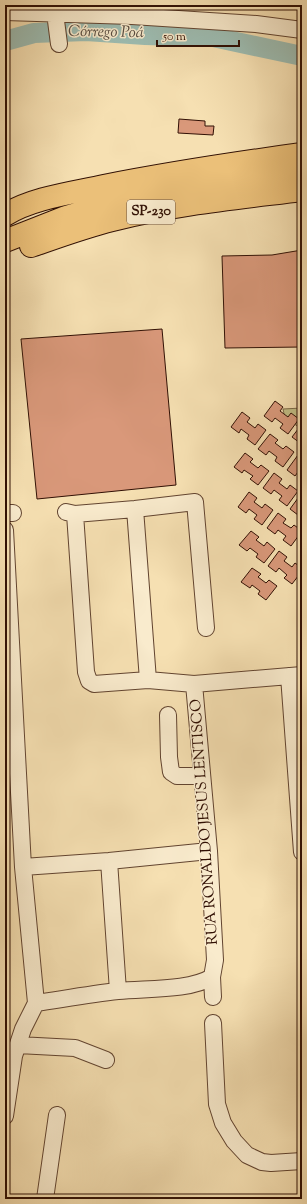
<svg xmlns="http://www.w3.org/2000/svg" width="307" height="1204" font-family="'Sorts Mill Goudy',serif">
  <style>
    .green { fill: #c3c087; stroke: #7a6846 }
    .lines { fill: none; stroke-linecap: round; stroke-linejoin: round }
    .river { stroke: #9dbcb1; stroke-width: 20 }
    .building { fill: #d9987a; stroke: #311004 }
    .minor-casing { stroke: #624430; stroke-width: 18 }
    .highway-casing { stroke: #311004; stroke-width: 24 }
    .minor { stroke: #f9ebcd; stroke-width: 16 }
    .highway { stroke: #ebc079; stroke-width: 22 }
    .labels { text-anchor: middle; dominant-baseline: central; stroke-width: 3; stroke-linejoin: round; paint-order: stroke }
    .shield { fill: #f9ebcd; stroke: #6d5240; stroke-width: 1 }
    .shield-label { font-size: 14px; font-weight: bold; fill: #311004 }
    .street-label { font-size: 15px; fill: #311004; stroke: #f9ebcd }
    .water-label { font-size: 16px; font-style: italic; fill: #574c41; stroke: #f9ebcd }
  </style>
  <rect width="100%" height="100%" fill="#f6e0b2"/>
  <filter id="stains"><feTurbulence type="fractalNoise" baseFrequency=".005" numOctaves="4"/><feColorMatrix values="0 0 0 0 .2 0 0 0 0 .09 0 0 0 0 .02 0 0 0 .5 -.17"/></filter>
  <radialGradient id="worn" r=".72"><stop offset=".6" stop-color="#630" stop-opacity="0"/><stop offset="1" stop-color="#630" stop-opacity=".3"/></radialGradient>
  <!-- green -->
  <path class="green" d="M302,408V429L285,418L283,409Z"/>
  <g class="lines">
    <!-- river -->
    <path class="river" d="M5,41L34,33L86,31L145,35L213,37L302,56"/>
  </g>
  <!-- building -->
  <path class="building" d="M179,119L205,121V126H214L213,135L178,133Z
    M302,250V347L225,348L222,256L272,255Z
    M162,329L176,485L37,499L21,339Z
    M275,401L283,407L280,411L288,417L291,413L299,419L288,434L280,428L283,424L275,418L272,422L264,416Z
    M242,412L250,418L247,422L255,428L258,424L266,430L255,445L247,439L249,435L241,429L239,433L231,427Z
    M302,424V441L300,443L292,437Z
    M270,434L278,440L275,443L283,449L286,446L294,452L283,467L275,461L277,457L269,451L266,455L258,449Z
    M245,453L253,459L250,462L258,468L261,465L269,471L258,485L250,479L253,476L244,470L242,473L234,467Z
    M298,455L302,458V475L298,472L295,476L287,470Z
    M274,473L282,479L279,483L287,489L290,485L298,491L287,506L279,500L282,496L274,490L271,494L263,488Z
    M249,492L257,498L254,502L262,508L265,504L273,510L262,525L254,519L257,515L249,509L246,513L238,507Z
    M301,494L302,512L301,511L298,515L290,509Z
    M278,513L286,519L283,523L291,528L294,525L302,531L291,546L283,540L286,536L278,530L275,534L267,528Z
    M251,531L259,537L256,540L264,546L267,542L275,549L264,563L256,557L258,554L250,548L247,551L239,545Z
    M279,551L287,557L284,561L292,567L295,563L302,568V571L292,584L284,578L287,575L279,568L276,572L268,566Z
    M252,568L261,574L258,577L266,583L269,580L277,586L266,600L258,594L260,591L252,585L250,588L241,582Z"/>
  <g class="lines">
    <!-- minor casing -->
    <g class="minor-casing">
      <path id="minor" d="M5,12L132,16L256,24L302,30
        M55,13L59,44
        M135,509L148,680
        M66,512L75,514L135,509L195,502L206,628
        M5,513H13
        M75,514L86,672L89,681L94,684L148,680L194,684L302,675
        M5,530L23,867L36,1003L23,1029L14,1056L5,1116
        M289,676L302,852
        M168,715L169,757L171,772L177,776H202
        M109,861L118,991
        M23,867L109,861L209,851
        M212,977L213,997
        M36,1003C63,999 91,994 118,991C146,988 189,991 212,977L215,960L209,851L194,684
        M213,1023L217,1104L223,1123L234,1141L247,1155L262,1162L271,1163L302,1161
        M18,1045L75,1048L106,1060
        M45,1199L57,1115"/>
    </g>
    <!-- highway casing -->
    <g class="highway-casing">
      <path id="highway" d="M5,215C32,198 72,193 104,186C170,173 236,163 302,154
        M5,241L66,217L104,206L192,187L302,173
        M31,246C57,237 84,227 112,220C174,204 238,198 302,190"/>
    </g>
    <!-- minor -->
    <use href="#minor" class="minor"/>
    <!-- highway -->
    <use href="#highway" class="highway"/>
  </g>
  <g class="labels">
    <!-- shield labels -->
    <rect class="shield" x="127" y="200" width="48" height="24" rx="3"/>
    <g class="shield-label">
      <text x="151" y="212">SP-230</text>
    </g>
    <!-- street labels -->
    <g class="street-label">
      <text transform="translate(205 822) rotate(-94)">RUA RONALDO JESUS LENTISCO</text>
    </g>
    <!-- water labels -->
    <g class="water-label">
      <text transform="translate(106 33) rotate(1)">Córrego Poá</text>
    </g>
  </g>
  <!-- margin -->
  <rect width="307" height="1204" fill="none" stroke="#f6e0b2" stroke-width="20"/>
  <rect x="6" y="6" width="295" height="1192" fill="none" stroke="#311004" stroke-width="2"/>
  <rect x="10" y="10" width="287" height="1184" fill="none" stroke="#311004"/>
  <!-- scale -->
  <path d="M157 40v6h82v-6" fill="none" stroke="#311004" stroke-width="2"/>
  <text x="163" y="40" font-size="12" fill="#311004" stroke="#f9ebcd" stroke-width="3" paint-order="stroke">50 m</text>
  <rect width="100%" height="100%" filter="url(#stains)"/>
  <rect width="100%" height="100%" fill="url(#worn)"/>
</svg>
